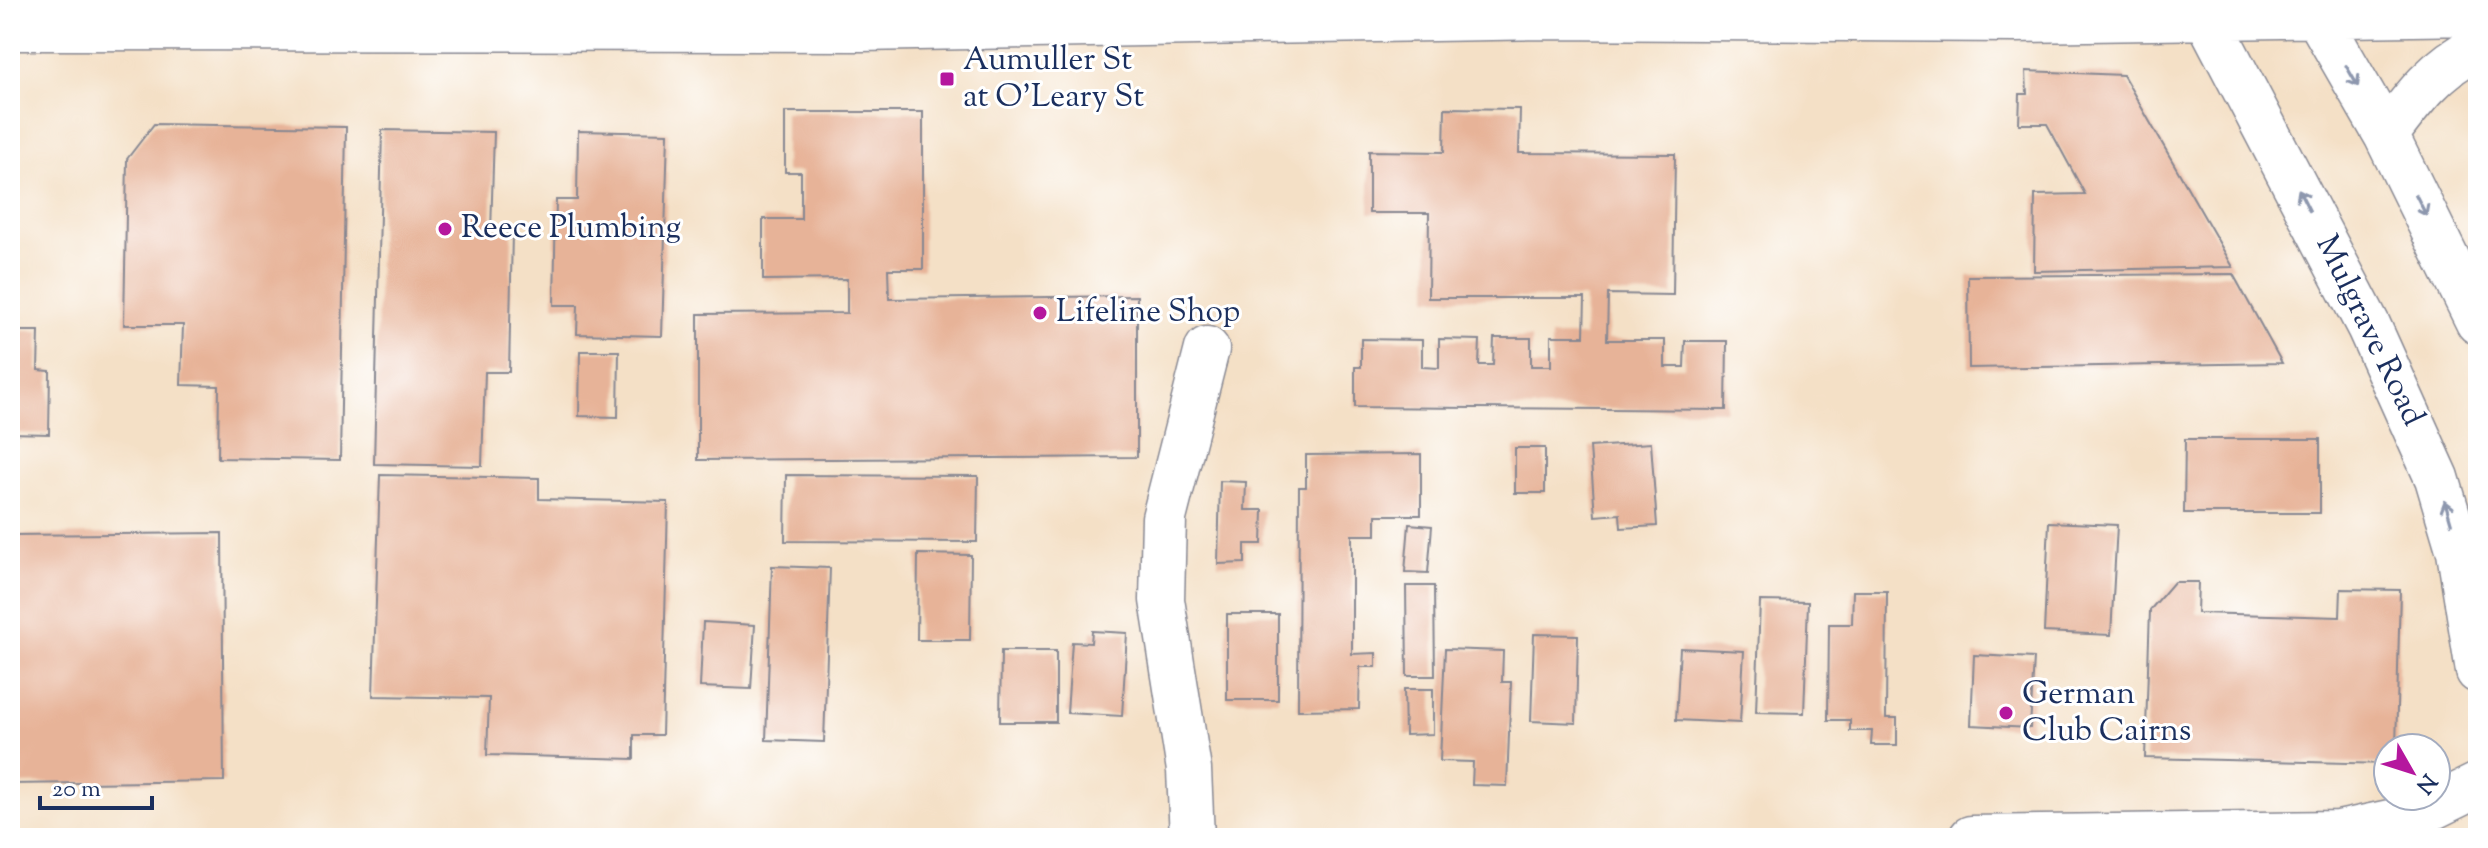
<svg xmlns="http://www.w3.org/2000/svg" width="2488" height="848" font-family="'Sorts Mill Goudy',serif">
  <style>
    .building { fill: #e7b398 }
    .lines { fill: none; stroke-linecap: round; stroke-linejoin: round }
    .minor-casing { stroke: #888892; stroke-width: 47 }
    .major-casing { stroke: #888892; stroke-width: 47 }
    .minor { stroke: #fff; stroke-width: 44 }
    .major { stroke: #fff; stroke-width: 44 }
    .oneway { stroke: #8d97ae }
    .poi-dot { fill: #b5179e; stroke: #fff; stroke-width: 3 }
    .labels { text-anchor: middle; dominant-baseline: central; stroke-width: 6; stroke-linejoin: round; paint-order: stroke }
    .poi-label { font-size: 32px; fill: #1b2f5e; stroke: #fff; text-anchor: start }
    .street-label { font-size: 32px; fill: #1b2f5e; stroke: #fff }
  </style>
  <rect width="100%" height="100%" fill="#fff"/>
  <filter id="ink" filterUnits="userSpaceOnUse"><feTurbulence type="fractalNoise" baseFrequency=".0125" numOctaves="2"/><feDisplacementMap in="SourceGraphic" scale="16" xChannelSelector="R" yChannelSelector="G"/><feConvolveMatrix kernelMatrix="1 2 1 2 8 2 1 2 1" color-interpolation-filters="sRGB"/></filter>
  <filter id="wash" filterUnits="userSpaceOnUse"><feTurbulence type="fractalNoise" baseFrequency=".006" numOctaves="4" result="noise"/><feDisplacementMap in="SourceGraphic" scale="32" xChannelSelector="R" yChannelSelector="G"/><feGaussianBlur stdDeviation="1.8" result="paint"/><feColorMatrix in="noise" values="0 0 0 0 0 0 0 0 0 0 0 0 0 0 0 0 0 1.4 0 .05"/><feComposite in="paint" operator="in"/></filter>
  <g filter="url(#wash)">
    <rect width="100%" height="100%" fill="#f4e0c6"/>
    <g id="blocks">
      <!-- building -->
      <path class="building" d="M2026,71L2123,75L2233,267L2034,271L2035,195L2085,194L2047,124H2019L2020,94H2027Z
        M1445,108L1520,109L1519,153L1675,154L1673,295L1608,294L1607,340H1665V367H1684L1685,341H1727L1726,410L1355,407V367H1361V339L1422,340V367L1439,368V339L1480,340L1479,365H1493L1494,338H1531V366H1551V336H1584L1585,298H1428L1429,213H1369V151L1444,152Z
        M785,112H923V269H888L889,299L1137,296V457L698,460V314L847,313V279L763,280V219H801V172H785Z
        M154,124L346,127L340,460L218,458L219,386L181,385L183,325H124L127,159Z
        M382,130L494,132L491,232L512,233L509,372H485L482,466L374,464Z
        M578,131L668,133L662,336L577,334L578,305H554L556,200H577Z
        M2233,274L2282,363L1969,368L1968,276Z
        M10,331H39L38,370L50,371L49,434L10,433Z
        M580,351H619L618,417L579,416Z
        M2185,439H2320V513H2184Z
        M1651,443L1657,526L1621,528L1620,514L1595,516L1590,447Z
        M1515,448H1545V493H1515Z
        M1421,454V515H1376V535H1352V654L1376,653V667H1360L1359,709L1298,710L1299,487H1306V455Z
        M380,475L539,478V499L668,502L662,735H634V759L487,755L489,698L373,696Z
        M786,475L978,476L977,542L785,541Z
        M1220,481L1246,482L1245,510H1263L1262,544H1245V563L1218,564Z
        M2049,522L2117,525L2111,635L2044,632Z
        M1409,524L1432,526L1428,573L1405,572Z
        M222,533L224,781L10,784V535Z
        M918,554L971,555L970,640H917Z
        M772,566L830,568L824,742L766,740Z
        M2174,582H2198L2197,613L2340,617L2341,589L2400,590L2396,748H2388V764L2145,758L2150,610Z
        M1406,586H1434L1435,676H1407Z
        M1853,591H1887L1886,718H1897V745H1871L1872,731H1850V720H1828L1829,624H1852Z
        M1760,601L1808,602L1804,713L1756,712Z
        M1227,614H1278V700H1227Z
        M703,622L755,625L751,689L700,687Z
        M1092,631L1127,633L1122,716L1067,713L1072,642L1091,643Z
        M1534,634L1578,635L1576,723L1531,721Z
        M1680,648L1744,651L1740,723L1676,720Z
        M1445,649L1503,651L1502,682H1511L1507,786L1472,785L1473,762L1440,761Z
        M1001,651H1056V722H1000Z
        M1974,655L2034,658L2030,728L1971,725Z
        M1404,689H1433V734L1405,735Z"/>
    </g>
  </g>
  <g filter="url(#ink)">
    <use href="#blocks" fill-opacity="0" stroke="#888892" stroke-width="2"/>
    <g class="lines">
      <!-- minor casing -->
      <g class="minor-casing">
        <path id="minor" d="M1192,838L1189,770L1162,600L1164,518L1207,349
          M1971,838L2339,833L2413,817L2478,785"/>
      </g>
      <!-- major casing -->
      <g class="major-casing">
        <path id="major" d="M2203,10L2369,327L2437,478L2459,552L2478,671
          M2314,10L2386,135L2478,322
          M10,28L861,29L1543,17L2016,20L2478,13
          M2386,135C2412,100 2437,66 2478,47"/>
      </g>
      <!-- minor -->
      <use href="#minor" class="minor"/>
      <!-- major -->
      <use href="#major" class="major"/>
    </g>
    <!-- one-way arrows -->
    <defs><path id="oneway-shaft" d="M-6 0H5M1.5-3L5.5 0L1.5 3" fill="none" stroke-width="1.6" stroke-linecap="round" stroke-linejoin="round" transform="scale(2)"/></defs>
    <g class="oneway">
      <use href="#oneway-shaft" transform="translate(2352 76) rotate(60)"/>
      <use href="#oneway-shaft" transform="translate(2304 200) rotate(-117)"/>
      <use href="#oneway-shaft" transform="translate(2421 205) rotate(63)"/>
      <use href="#oneway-shaft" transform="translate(2448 512) rotate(-106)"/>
    </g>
  </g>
  <!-- markers -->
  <g class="poi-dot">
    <rect x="939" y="71" width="16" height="16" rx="4"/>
    <circle cx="445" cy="229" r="8"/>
    <circle cx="1040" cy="313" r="8"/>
    <circle cx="2006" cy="713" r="8"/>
  </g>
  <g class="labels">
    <!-- poi labels -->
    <g class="poi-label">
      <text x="963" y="61">Aumuller St<tspan x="963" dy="37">at O'Leary St</tspan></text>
      <text x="461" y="229">Reece Plumbing</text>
      <text x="1056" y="313">Lifeline Shop</text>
      <text x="2022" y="695">German<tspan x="2022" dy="37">Club Cairns</tspan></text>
    </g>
    <!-- street labels -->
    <g class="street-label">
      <text transform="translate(2369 331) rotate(64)">Mulgrave Road</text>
    </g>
  </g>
  <!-- margin -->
  <rect width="2488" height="848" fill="none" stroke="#fff" stroke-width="40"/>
  <!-- north arrow -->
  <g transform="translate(2412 772) rotate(129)"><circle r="38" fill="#ffffff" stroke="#a4acbf" stroke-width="2"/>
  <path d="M0-6L14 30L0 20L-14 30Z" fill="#b5179e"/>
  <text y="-12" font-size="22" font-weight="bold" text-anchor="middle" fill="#1b2f5e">N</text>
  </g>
  <!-- scale -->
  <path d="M40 796v12h112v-12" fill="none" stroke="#1b2f5e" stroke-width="4"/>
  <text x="52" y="796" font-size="24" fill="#1b2f5e" stroke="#ffffff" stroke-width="6" paint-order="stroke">20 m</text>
</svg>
